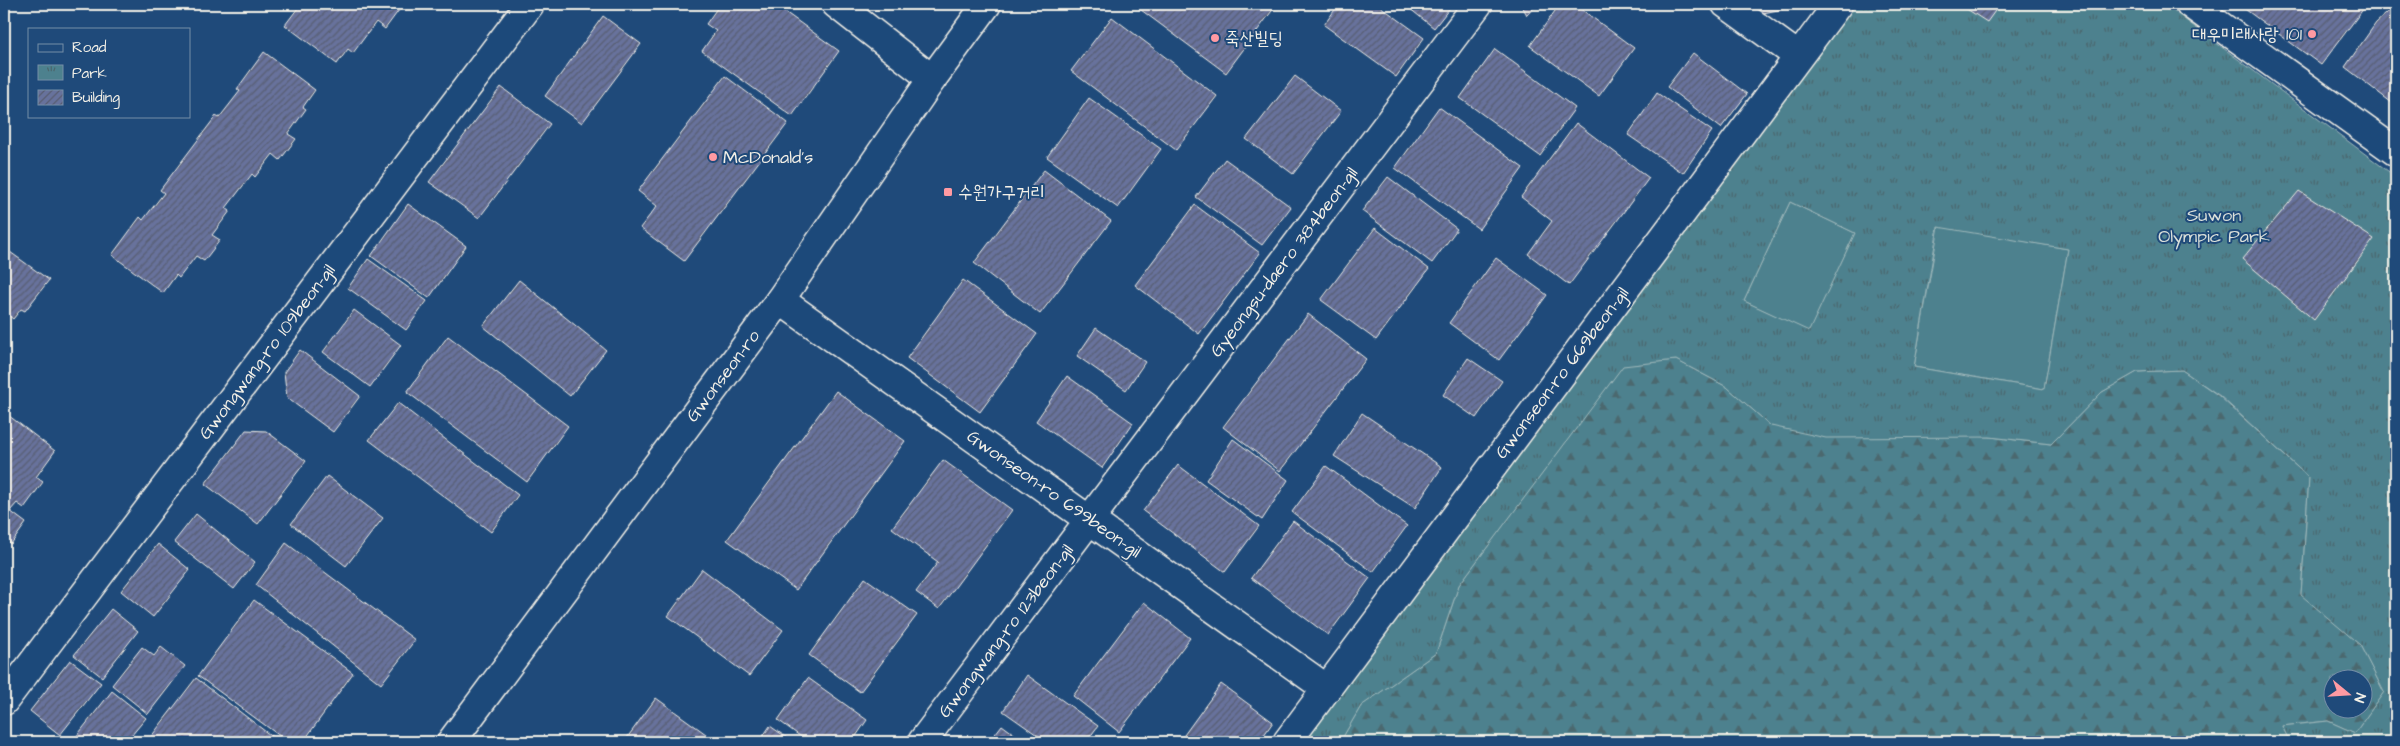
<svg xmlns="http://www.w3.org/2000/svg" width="2400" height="746" font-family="'Architects Daughter','Poor Story',sans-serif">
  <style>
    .grass { fill: #4d818e; stroke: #a0b9bb }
    .forest { fill: url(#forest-firs); stroke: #a0b9bb; fill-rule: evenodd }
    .park { fill: url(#park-tufts); stroke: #a0b9bb; fill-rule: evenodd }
    .building { fill: url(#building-hatch); stroke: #f4f1e8 }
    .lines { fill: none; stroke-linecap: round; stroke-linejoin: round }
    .minor-casing { stroke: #f4f1e8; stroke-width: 31 }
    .tertiary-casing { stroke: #f4f1e8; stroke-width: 31 }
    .minor { stroke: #1f4a7a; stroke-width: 28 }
    .tertiary { stroke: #1f4a7a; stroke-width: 28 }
    .poi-dot { fill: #ff9aa2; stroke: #1f4a7a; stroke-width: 2 }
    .labels { text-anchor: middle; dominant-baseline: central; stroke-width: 4; stroke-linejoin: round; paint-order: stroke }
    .poi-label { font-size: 18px; fill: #f4f1e8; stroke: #1f4a7a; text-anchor: start }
    .park-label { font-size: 18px; fill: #dbe0da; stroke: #1f4a7a }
    .street-label { font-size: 18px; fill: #f4f1e8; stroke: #1f4a7a }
  </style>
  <defs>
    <pattern id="forest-firs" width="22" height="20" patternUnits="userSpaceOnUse" patternTransform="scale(1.25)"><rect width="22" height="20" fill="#4d818e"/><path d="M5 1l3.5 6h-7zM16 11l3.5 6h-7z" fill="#4b676e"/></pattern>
    <pattern id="park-tufts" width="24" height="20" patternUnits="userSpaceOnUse" patternTransform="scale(1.25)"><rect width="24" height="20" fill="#4d818e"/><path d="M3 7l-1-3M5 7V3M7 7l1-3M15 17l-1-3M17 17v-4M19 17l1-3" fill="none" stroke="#4b676e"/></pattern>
    <pattern id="building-hatch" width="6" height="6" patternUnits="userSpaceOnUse" patternTransform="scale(1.25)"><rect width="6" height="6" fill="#67729c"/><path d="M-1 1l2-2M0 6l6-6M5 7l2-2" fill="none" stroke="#585d71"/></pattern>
  </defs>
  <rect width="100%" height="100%" fill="#1f4a7a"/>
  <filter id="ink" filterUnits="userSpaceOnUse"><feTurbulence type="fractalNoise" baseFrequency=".02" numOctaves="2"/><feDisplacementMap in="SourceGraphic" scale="10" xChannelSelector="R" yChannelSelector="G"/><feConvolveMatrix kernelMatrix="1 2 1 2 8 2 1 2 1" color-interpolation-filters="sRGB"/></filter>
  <g filter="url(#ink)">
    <!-- grass -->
    <path class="grass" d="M1790,202L1855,233L1809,332L1744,301Z
      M1939,226L2068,249L2044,389L1914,367Z"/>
    <!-- forest -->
    <path class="forest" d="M1676,360L1727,387L1771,426L1990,437L2051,444L2102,392L2137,372L2182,370L2219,396L2309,478L2301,594L2360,645L2384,692L2355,733L2328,721L2282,726L2290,742H1340L1361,706L1436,653L1459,585L1623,365ZM2332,678H2362V708H2332Z"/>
    <!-- park -->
    <path class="park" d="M1855,4H2164L2396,177V742H2290L2282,726L2328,721L2355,733L2384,692L2360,645L2301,595L2309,478L2220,396L2182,370L2137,372L2102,392L2051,444L1990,437L1826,438L1771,426L1727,387L1676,360L1623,366L1459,585L1436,653L1361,706L1340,742H1298ZM1790,202L1855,233L1809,331L1744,301ZM1938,227L2068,249L2044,389L1914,367Z"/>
    <!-- building -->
    <path class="building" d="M301,4H399L402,6L385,29L376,22L353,53L348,49L337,64L285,25Z
      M720,4H774L839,51L792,116L702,51L716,31L706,24Z
      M1133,4H1277L1226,73Z
      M1339,4H1377L1424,38L1396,77L1324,25Z
      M1404,4H1453L1434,28Z
      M1521,4H1537L1527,15Z
      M1560,4H1574L1634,48L1599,96L1530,46Z
      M1750,4H1786L1783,9L1763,13Z
      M1959,4H2000L1987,22Z
      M2238,4H2367L2321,65Z
      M2396,5V106L2345,67L2376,23Z
      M603,16L641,44L582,123L545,96Z
      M1112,17L1217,96L1176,150L1071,71Z
      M1495,49L1575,108L1540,156L1460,98Z
      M264,52L315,90L303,107L306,109L288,134L296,139L280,160L273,154L255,177L252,174L226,208L230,211L212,235L220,240L204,261L196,256L179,278L176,275L163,293L112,255L140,217L143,220L164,193L160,190L216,116L219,118L240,91L237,89Z
      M1693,53L1747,94L1721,128L1667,87Z
      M725,76L788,123L684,261L640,228L657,206L638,191Z
      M1295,76L1341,111L1293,174L1246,139Z
      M501,87L550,124L479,218L429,182Z
      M1657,93L1712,131L1683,173L1628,135Z
      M1089,98L1161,149L1118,208L1047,157Z
      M1439,107L1523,168L1479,229L1395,168Z
      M1576,123L1649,178L1569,285L1528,254L1552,221L1521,197Z
      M1225,159L1291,207L1262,245L1196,197Z
      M1044,170L1111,221L1040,314L974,263Z
      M1388,177L1457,229L1432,263L1362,211Z
      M2299,191L2374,239L2314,320L2242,259Z
      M408,204L466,246L429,298L371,256Z
      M1195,205L1260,253L1199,334L1135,285Z
      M1375,228L1429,269L1376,340L1321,300Z
      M10,252L49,280L25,311L21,309L13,319L8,315L4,320V261Z
      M1496,258L1547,295L1499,360L1449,323Z
      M368,259L427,301L406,330L348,288Z
      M519,280L606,350L570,396L483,326Z
      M963,280L1037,334L980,412L907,358Z
      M354,310L401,345L370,387L323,352Z
      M1308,314L1366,359L1280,471L1223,427Z
      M1096,328L1145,362L1126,390L1077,356Z
      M448,336L568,426L527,482L407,392Z
      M300,350L360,396L333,432L287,398L284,372Z
      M1468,358L1502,381L1476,418L1443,395Z
      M1067,376L1133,423L1102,468L1036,421Z
      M836,391L905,441L796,590L727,540Z
      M398,403L518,495L491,532L369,440Z
      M4,412L55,451L36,477L43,482L24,508L17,503L10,511L26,523L11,544L4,539Z
      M1362,413L1442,467L1415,508L1334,456Z
      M246,430L266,431L306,461L258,524L205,484Z
      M1233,439L1288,480L1262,520L1206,480Z
      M943,460L1012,510L939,609L916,592L938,562L892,528Z
      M1178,465L1259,526L1225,572L1143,511Z
      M1326,466L1407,526L1373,572L1292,512Z
      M327,476L383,518L346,566L291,524Z
      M196,514L255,562L234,589L174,542Z
      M1293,521L1370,578L1328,635L1251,578Z
      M286,543L415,640L381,684L256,585Z
      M158,544L190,570L153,617L121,591Z
      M702,569L783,630L749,676L668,616Z
      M865,578L917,615L860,692L809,655Z
      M254,600L353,673L303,742H288L198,676Z
      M1144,602L1190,638L1119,732L1073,696Z
      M111,609L138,631L102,677L74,655Z
      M142,647L154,656L161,647L185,666L148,714L112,685Z
      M70,660L101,683L60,735L30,711Z
      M1027,675L1098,726L1086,742H1047L1003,711Z
      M196,678L279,742H147Z
      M808,678L867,720L852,742H808L778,720Z
      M1221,684L1273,722L1259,742H1179Z
      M112,691L146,718L126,742H72Z
      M656,698L717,742H624Z
      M1002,725L1025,742H989Z
      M770,726L793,742H759Z"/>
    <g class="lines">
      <!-- minor casing -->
      <g class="minor-casing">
        <path id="minor" d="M836,4L932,79
          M1726,4L1798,56
          M2190,4L2396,152
          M780,300L1327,689
          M4,701L530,4
          M922,742L1478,4
          M1287,742L1838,4"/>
      </g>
      <!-- tertiary casing -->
      <g class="tertiary-casing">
        <path id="tertiary" d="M451,742L780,300L932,79L987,4"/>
      </g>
      <!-- minor -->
      <use href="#minor" class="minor"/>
      <!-- tertiary -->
      <use href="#tertiary" class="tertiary"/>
    </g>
  </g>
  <!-- markers -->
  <g class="poi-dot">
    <circle cx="2312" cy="34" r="5"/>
    <circle cx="1215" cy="38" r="5"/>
    <circle cx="713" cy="157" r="5"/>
    <rect x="943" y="187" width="10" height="10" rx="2.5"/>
  </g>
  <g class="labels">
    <!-- poi labels -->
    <g class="poi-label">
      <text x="2302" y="34" text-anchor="end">대우미래사랑 101</text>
      <text x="1225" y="38">죽산빌딩</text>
      <text x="723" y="157">McDonald's</text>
      <text x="958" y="192">수원가구거리</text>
    </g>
    <!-- park labels -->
    <g class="park-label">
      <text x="2214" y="215">Suwon<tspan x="2214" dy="21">Olympic Park</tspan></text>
    </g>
    <!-- street labels -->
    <g class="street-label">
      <text transform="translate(1284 262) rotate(-53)">Gyeongsu-daero 384beon-gil</text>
      <text transform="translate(267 352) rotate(-53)">Gwongwang-ro 109beon-gil</text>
      <text transform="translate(1562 373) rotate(-53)">Gwonseon-ro 669beon-gil</text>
      <text transform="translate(723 376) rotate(-53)">Gwonseon-ro</text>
      <text transform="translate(1054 494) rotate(35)">Gwonseon-ro 699beon-gil</text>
      <text transform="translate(1006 631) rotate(-53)">Gwongwang-ro 123beon-gil</text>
    </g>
  </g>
  <!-- margin -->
  <rect width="2400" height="746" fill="none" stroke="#1f4a7a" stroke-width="20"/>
  <rect x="10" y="10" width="2380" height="726" fill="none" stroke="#f4f1e8" stroke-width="2" filter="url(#ink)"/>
  <!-- legend -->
  <rect x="28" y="28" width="162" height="90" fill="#1f4a7a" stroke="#748da6"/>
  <rect x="38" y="44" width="25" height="8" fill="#1f4a7a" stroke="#748da6"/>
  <text x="72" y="52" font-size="15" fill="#f4f1e8">Road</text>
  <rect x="38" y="65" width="25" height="15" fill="url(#park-tufts)" stroke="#748da6"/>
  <text x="72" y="78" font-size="15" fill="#f4f1e8">Park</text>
  <rect x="38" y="90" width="25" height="15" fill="url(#building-hatch)" stroke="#748da6"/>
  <text x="72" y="102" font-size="15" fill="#f4f1e8">Building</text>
  <!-- north arrow -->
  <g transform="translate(2348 694) rotate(108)"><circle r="24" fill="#1f4a7a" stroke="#748da6"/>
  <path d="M0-4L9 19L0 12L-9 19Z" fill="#ff9aa2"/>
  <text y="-8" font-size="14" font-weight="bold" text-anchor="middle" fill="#f4f1e8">N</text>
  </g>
</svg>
